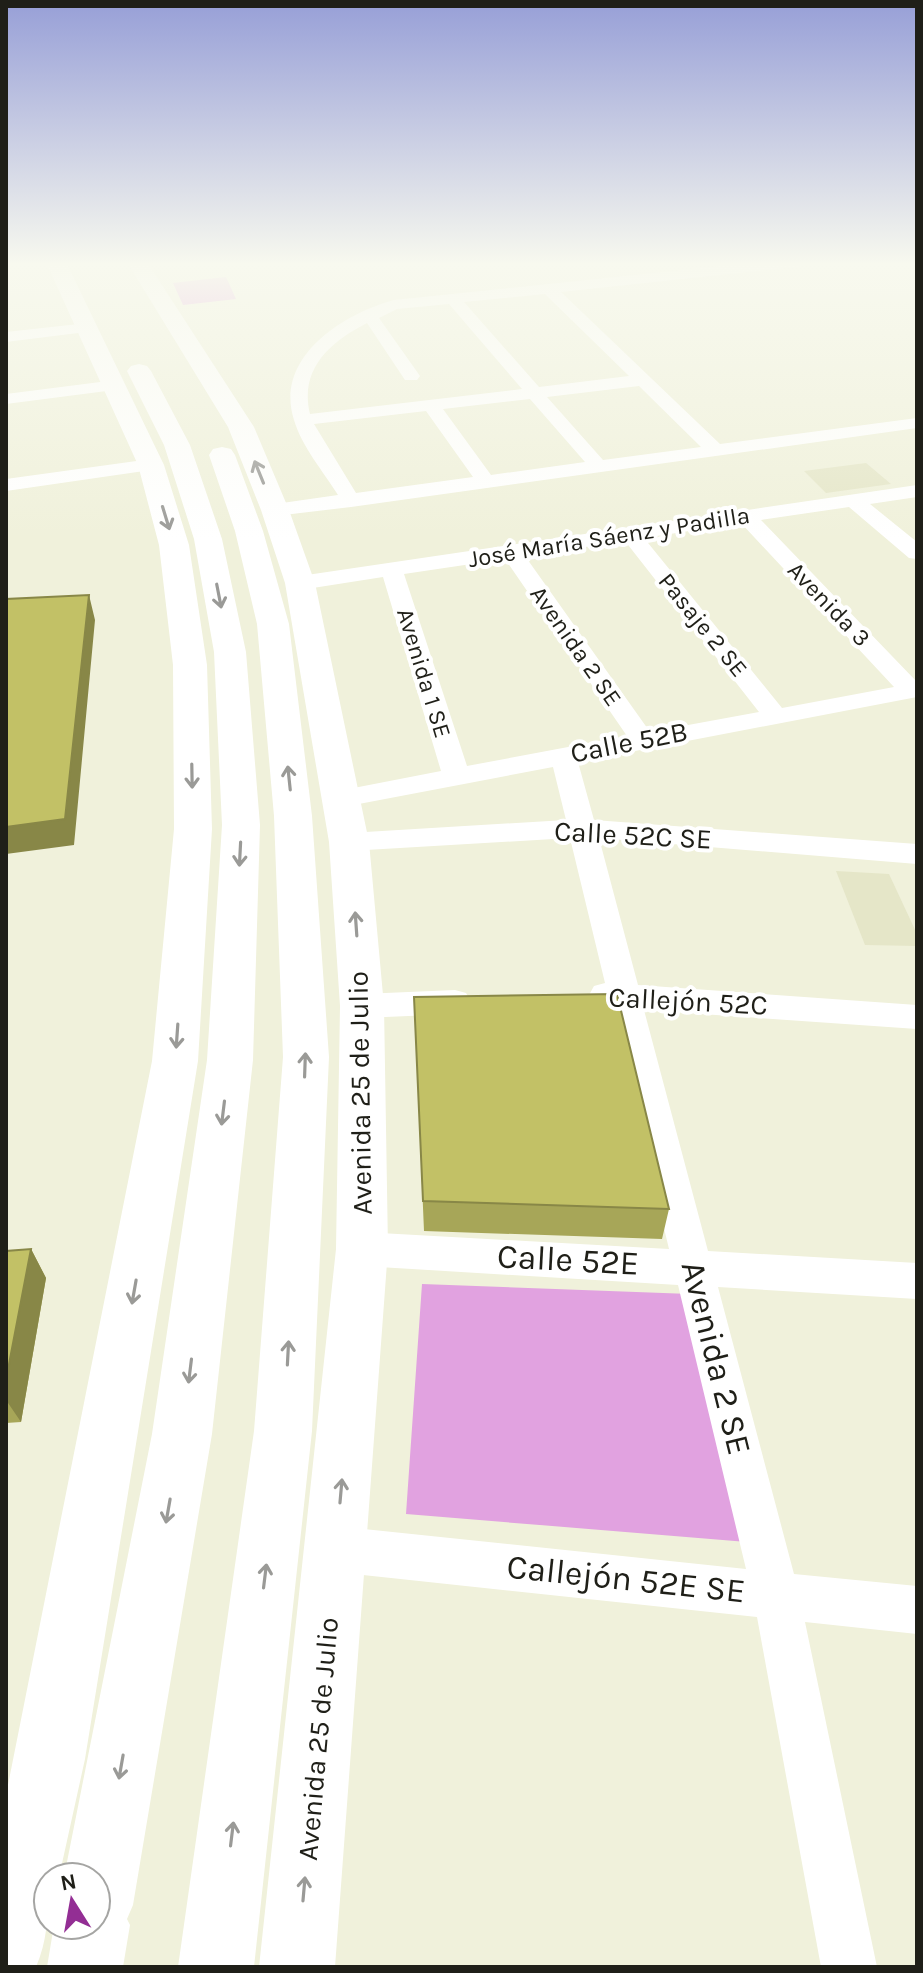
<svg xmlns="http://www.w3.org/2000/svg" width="923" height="1973" font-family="Karla,sans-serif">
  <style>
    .built { fill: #e5e6c8 }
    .green { fill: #e1a2e0 }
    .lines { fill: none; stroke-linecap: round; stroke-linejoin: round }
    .minor { fill: #fff; fill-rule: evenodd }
    .primary { fill: #fff; fill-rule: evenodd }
    .wall { fill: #a7a658 }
    .shaded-wall { fill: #888747 }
    .building { fill: #c2c166; stroke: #888747; stroke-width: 2 }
    .oneway { stroke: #9a9a97 }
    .labels { text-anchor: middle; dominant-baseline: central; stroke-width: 8; stroke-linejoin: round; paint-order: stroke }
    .far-street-label { font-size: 24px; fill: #1f1f18; stroke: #fff }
    .street-label { font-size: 28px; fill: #1f1f18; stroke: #fff }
    .near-street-label { font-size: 34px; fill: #1f1f18; stroke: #fff }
  </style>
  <rect width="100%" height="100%" fill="#f0f1db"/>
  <!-- built -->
  <path class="built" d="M866,463L891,484L826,493L804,471Z
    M836,871L889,874L917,934V946L865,945Z"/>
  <!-- green -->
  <path class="green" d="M226,277L236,299L183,305L173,283Z
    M422,1284L690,1294L747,1542L406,1514Z"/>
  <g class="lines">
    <!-- minor -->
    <path class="minor" d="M759,262H811L804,266L561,292L720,444L917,418V428L351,507L275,516L265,510L275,504L338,495C323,471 302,447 294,420C274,358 342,314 394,300ZM545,294L629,376L539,387L464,302ZM449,304L522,389L310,414C299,369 330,342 367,323L405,380H417L420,376L379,318L397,309ZM639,386L701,447L603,460L547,397ZM530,399L585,462L491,475L443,409ZM426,411L473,477L356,493L314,424Z
      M88,323L96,328L94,331L6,342V332Z
      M116,380L125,385L122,389L6,404V394Z
      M151,459L161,465L158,469L6,491V479Z
      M917,485V497L870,504L917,542V559L909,558L849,507L761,520L917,682V697L578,762L594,820L917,844V864L599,838L638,985L917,1005V1029L644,1010L708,1251L917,1263V1299L718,1287L794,1574L917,1586V1634L805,1622L877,1967H821L757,1617L335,1572L319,1565L312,1549L319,1533L335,1526L746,1569L678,1285L362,1266L348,1261L343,1249L348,1237L362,1232L669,1249L611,1007L594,1004L589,995L594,986L605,983L570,838L349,851L339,849L335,842L339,835L349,833L566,820L553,767L343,807L333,804L329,798L333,792L441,771L383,577L300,590L289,583L300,576ZM741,523L894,687L782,708L644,538ZM625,541L759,712L650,732L525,556ZM505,559L627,736L467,766L404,574Z
      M455,990L466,993L471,1002L466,1011L455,1014L362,1018L351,1015L346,1006L351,997L362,994Z"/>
    <!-- primary -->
    <path class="primary" d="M46,262H66L164,465L189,545L207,665L212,829L198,1061L85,1759L59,1877H48C48,1911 49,1936 36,1967H6V1795L152,1061L174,829L173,665L159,545L138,465Z
      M127,262H147L254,427L289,510L315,583L369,842L384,1006L388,1249L335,1967H259L336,1249L340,1006L329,842L285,583L261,510L228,427Z
      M139,364L147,366L151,371L190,445L222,539L246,652L260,825L253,1060L212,1434L133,1905L127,1919L130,1925L123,1967H47L54,1925H96V1877H64L152,1434L207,1060L222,825L214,652L194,539L164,445L127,371L131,366Z
      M222,447L231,449L235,455L263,531L289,624L312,816L329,1057L312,1431L254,1967H178L254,1431L283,1057L274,816L257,624L235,531L209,455L213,449Z"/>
  </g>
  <!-- wall -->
  <path class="wall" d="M414,997L669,1209L662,1239L424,1231Z
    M31,1249L46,1278L21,1422L6,1423V1251Z"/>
  <!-- shaded-wall -->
  <path class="shaded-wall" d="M89,595L95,620L74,845L6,854V827Z
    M31,1249L46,1278L21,1422L6,1400V1380Z"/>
  <!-- building -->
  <path class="building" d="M89,595L65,819L6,827V599Z
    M617,994L669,1209L423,1201L414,997Z
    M31,1249L6,1380V1251Z"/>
  <!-- one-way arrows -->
  <defs><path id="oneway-shaft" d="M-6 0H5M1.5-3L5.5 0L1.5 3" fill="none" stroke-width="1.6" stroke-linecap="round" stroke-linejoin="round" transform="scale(2)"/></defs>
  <g class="oneway">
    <use href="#oneway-shaft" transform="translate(259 472) rotate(-112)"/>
    <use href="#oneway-shaft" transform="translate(166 518) rotate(73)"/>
    <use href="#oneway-shaft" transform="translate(219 596) rotate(79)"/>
    <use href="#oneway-shaft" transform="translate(192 776) rotate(89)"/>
    <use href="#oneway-shaft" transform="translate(289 778) rotate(-96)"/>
    <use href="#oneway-shaft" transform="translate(240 854) rotate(93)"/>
    <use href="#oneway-shaft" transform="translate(356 924) rotate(-94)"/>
    <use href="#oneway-shaft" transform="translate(177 1036) rotate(94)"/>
    <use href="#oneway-shaft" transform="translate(305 1065) rotate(-88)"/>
    <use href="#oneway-shaft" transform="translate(223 1113) rotate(97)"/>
    <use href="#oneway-shaft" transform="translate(134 1292) rotate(100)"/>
    <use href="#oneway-shaft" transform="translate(288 1353) rotate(-87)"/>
    <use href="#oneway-shaft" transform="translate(190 1371) rotate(97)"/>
    <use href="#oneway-shaft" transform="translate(341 1491) rotate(-85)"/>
    <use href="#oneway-shaft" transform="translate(168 1511) rotate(100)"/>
    <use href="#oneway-shaft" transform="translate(265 1576) rotate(-83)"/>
    <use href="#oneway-shaft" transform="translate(121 1767) rotate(100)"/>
    <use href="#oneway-shaft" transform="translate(232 1834) rotate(-83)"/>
    <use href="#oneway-shaft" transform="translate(304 1889) rotate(-85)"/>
  </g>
  <!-- sky -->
  <linearGradient id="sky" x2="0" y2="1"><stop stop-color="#979fd7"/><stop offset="0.49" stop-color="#f8f9ef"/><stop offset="1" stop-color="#f8f9ef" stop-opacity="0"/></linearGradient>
  <rect width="923" height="539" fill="url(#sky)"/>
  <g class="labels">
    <!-- far-street labels -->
    <g class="far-street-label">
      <text transform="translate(609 537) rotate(-9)">José María Sáenz y Padilla</text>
      <text transform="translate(829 604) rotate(46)">Avenida 3</text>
      <text transform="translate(703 625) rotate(51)">Pasaje 2 SE</text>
      <text transform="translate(576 646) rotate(55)">Avenida 2 SE</text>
      <text transform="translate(424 673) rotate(73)">Avenida 1 SE</text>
    </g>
    <!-- street labels -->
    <g class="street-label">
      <text transform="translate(629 742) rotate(-11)">Calle 52B</text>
      <text transform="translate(633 835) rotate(3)">Calle 52C SE</text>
      <text transform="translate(688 1001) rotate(3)">Callejón 52C</text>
      <text transform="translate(360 1093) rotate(-91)">Avenida 25 de Julio</text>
      <text transform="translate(318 1739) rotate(-85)">Avenida 25 de Julio</text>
    </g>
    <!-- near-street labels -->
    <g class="near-street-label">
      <text transform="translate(568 1260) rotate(3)">Calle 52E</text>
      <text transform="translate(716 1358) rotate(76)">Avenida 2 SE</text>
      <text transform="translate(626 1579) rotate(6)">Callejón 52E SE</text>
    </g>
  </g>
  <!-- border -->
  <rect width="923" height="1973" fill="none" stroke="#1f1f18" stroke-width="16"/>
  <!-- north arrow -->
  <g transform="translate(72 1901) rotate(349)"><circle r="38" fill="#ffffff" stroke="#a5a5a3" stroke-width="2"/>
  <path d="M0-6L14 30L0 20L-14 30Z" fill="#932e94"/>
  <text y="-12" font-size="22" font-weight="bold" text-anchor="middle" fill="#1f1f18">N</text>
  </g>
</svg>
